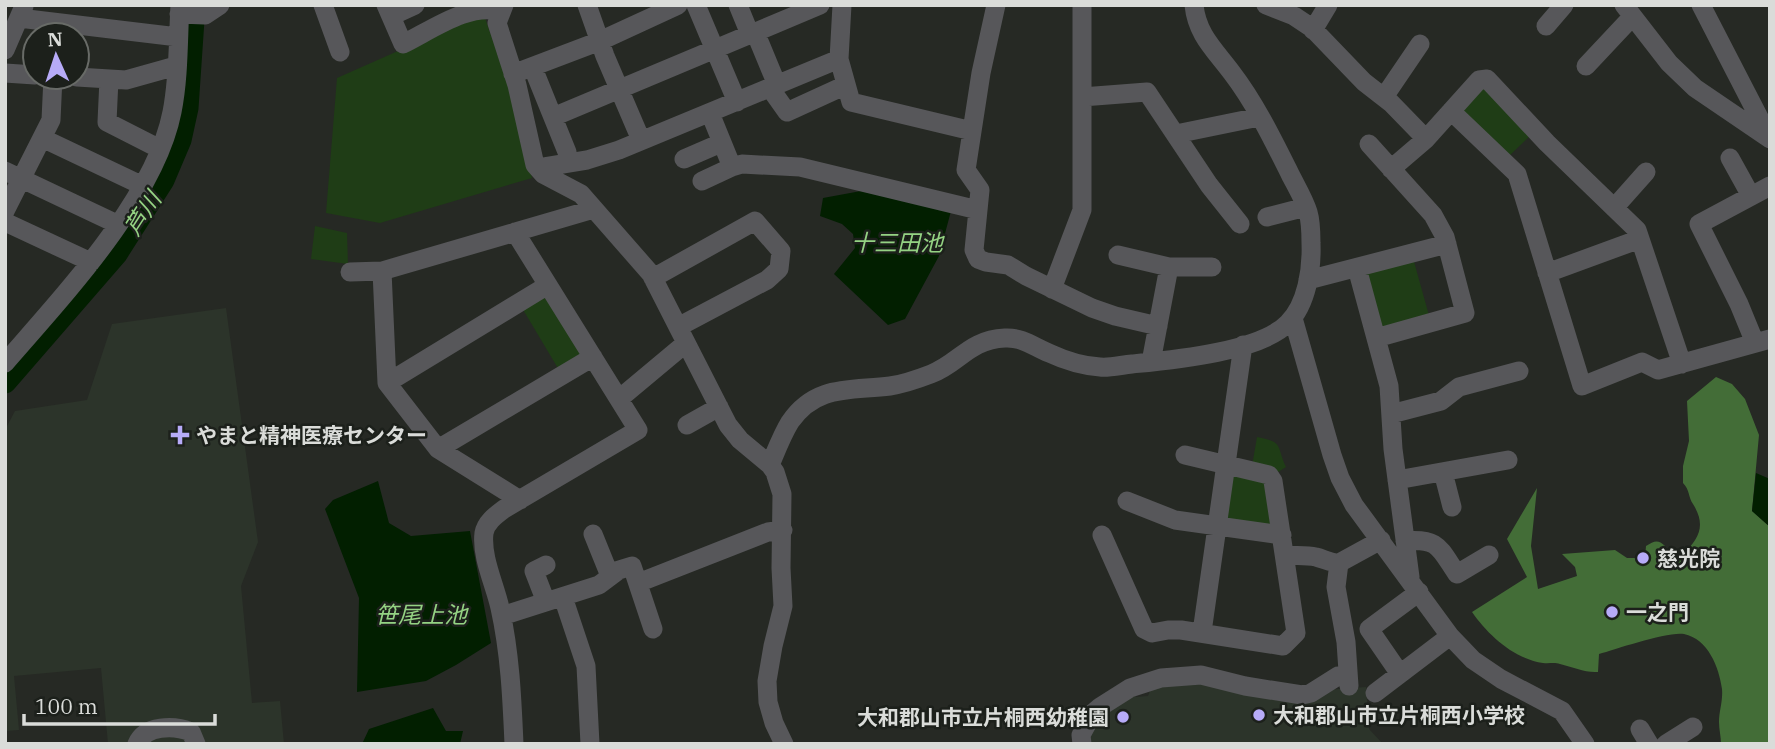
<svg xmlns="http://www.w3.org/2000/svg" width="1775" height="749" font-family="'IBM Plex Serif','Noto Sans JP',serif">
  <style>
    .built { fill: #2c342a }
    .green { fill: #1f3d16 }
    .forest { fill: #436d37 }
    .water { fill: #021f00 }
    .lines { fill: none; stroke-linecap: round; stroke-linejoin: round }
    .river { stroke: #021f00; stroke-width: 23 }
    .minor { stroke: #57575a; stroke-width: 19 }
    .poi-dot { fill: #b7abf8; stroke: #1c201b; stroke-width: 2.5 }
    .labels { text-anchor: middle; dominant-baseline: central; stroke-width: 5; stroke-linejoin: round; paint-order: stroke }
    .poi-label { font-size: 21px; font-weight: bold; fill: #dadcd9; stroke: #1c201b; text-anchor: start }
    .water-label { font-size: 23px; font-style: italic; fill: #94d283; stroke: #1c201b }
  </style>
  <rect width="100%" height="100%" fill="#262924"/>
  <!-- built -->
  <path class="built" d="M226,308L258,542L241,586L252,703L280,701L284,744H108L101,668L14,676L19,730L5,731V430L15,411L87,400L112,324Z
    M1175,680L1324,690L1366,687L1369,729L1383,744H1086L1093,722L1133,690L1136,697L1148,696L1152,686Z"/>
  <!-- green -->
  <path class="green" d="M485,18L507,81L532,178L380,223L326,213L337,78L468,20Z
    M1487,88L1531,135L1508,157L1465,115L1463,107L1479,90Z
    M315,226L347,233L348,264L311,259Z
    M1413,258L1430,319L1379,327L1365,276L1370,269Z
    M543,295L582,350L580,357L559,370L522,308Z
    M1257,437C1284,442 1276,445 1286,467L1275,474L1252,466Z
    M1235,476L1261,479L1268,488L1273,531L1223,525L1229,478Z"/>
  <!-- forest -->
  <path class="forest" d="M1716,377L1732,384L1745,399L1759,435L1752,511L1770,527V744H1721C1721,737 1719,729 1719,722C1719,711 1723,701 1722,689C1719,667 1708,639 1684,634C1669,631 1616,649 1599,654L1598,672C1585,673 1573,667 1560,664C1554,662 1549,664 1543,663C1514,659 1488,635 1472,612L1527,577L1507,539L1537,488L1531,546L1538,589L1577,576L1575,567L1562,554L1615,550L1627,558H1645L1646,546C1654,541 1658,539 1665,546V553L1682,555C1700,538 1706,525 1693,504C1688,497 1690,490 1683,483V466L1689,441L1687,401Z"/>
  <!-- water -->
  <path class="water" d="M861,191L951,211L939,256L905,319L888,325L834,274L855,248L853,234L842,224L820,216L823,198Z
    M1756,473L1770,479V527L1752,511Z
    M378,481L389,523L411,536L470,531L491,643L456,665L426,681L357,692L359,598L325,509L333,500Z
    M433,708L446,731H463L460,744H362L369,729Z"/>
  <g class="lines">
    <!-- river -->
    <path class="river" d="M5,382L116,254L163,180L180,140L187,108L194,5"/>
    <!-- minor -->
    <path class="minor" d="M323,5L340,52
      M386,5L403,44C430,31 471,1 501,12
      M504,5L497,23L517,85L535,165L543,174L581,194L651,274L728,425L740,440L770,465L775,472L782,494L781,568L783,606L773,646L767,681L768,702L774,723L784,744
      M587,5L605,56L641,140
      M696,5L737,102
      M738,5L747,27L758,39L777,85
      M842,5L839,59L851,102L972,131
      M996,5L981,73L966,170L980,190L974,250L978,259L986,262L1008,265L1026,276L1092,308L1115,316L1158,326
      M1266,5L1294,16L1312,28L1364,82L1391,103L1426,139
      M1624,5L1669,63L1695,88L1770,139
      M1701,5L1768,135
      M179,14L205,15
      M205,15L220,5
      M391,16L415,5
      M19,18L178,37
      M1546,26L1564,5
      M1313,30L1328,5
      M5,50L24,6
      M1586,66L1632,17
      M5,73L35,75
      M535,73L567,152
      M513,74L600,41L678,5
      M77,77L126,80L176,66
      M109,79L107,122L160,149
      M770,88L787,112L846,85
      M1082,97L1147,92L1209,185L1240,224
      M1384,97L1420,44
      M1451,111L1517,174L1582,386L1642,362L1658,370L1770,339
      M710,113L732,167L742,164L800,167L978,210
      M553,117L820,5
      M1176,134L1259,117
      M42,138L141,185
      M1369,144L1433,215L1445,237L1465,313L1376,338
      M1730,158L1751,196
      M684,159L721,143
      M538,168L587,160L619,150L839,59
      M1391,169L1426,139L1479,80L1487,79L1547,143L1637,230L1682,364
      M5,171L117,224
      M702,181L732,167
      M1614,208L1646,172
      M5,211L51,120L53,77
      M1267,217L1306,207
      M5,222L91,262
      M1118,255L1169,267H1212
      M1357,268L1389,386L1393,449L1410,577
      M350,272L382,271
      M1547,273L1640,239
      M653,278L755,221L781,251L779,269L767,280L678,327
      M1308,280L1447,244
      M1052,289L1082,210V5
      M1293,318L1332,455L1340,478L1354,505L1450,636L1473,660L1501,679L1562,711L1585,744
      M1755,343L1739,304L1699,224L1770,186
      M1151,362L1169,267
      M5,363C62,297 155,199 172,112C179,77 178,40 180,5
      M387,383L548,285
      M619,399L686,343
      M1391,414L1441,401L1459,387L1519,371
      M687,425L719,407
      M438,449L593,357
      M770,465C776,451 782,435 790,422C816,384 851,391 890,386C904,384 918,379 931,374C960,363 968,340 1005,338C1023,337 1034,347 1049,353C1064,360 1084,366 1100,367C1110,368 1121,365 1132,364C1172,360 1260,352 1288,323C1307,304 1312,269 1311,243C1311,233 1311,222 1308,212C1304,199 1296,186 1290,174C1273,140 1255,103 1232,73C1215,50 1197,35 1194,5
      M1443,472L1452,507
      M1397,480L1508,460
      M520,500L438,449L387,383L382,271L594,209
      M1127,501L1175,520L1282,535
      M593,534L610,576
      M1102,535L1144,629L1152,633L1168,630H1181L1283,646L1296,633L1273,481L1269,475L1185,455
      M1405,541C1439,538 1439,548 1457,574L1489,555
      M1285,555C1295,556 1306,555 1316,557C1324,559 1331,563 1339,563L1381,540
      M1339,563L1336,587L1346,642L1349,686
      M546,565L534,571L546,602
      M638,583L768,532L783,530
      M563,597L586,666L590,744
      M502,616L599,585L619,570L632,566L653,629
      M1202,632L1243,345
      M1400,674L1369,629L1419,592
      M1375,693L1450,636
      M1640,729L1649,744
      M137,744C145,725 174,725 191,732L196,744
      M514,744C512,698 510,653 500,608C495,585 481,557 484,533C486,522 496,515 504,509L638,430L515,232
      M1082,744L1081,735L1093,713L1100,707L1130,688L1161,678L1201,675L1245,686L1302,695L1311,693L1338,676H1348
      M1666,744L1693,727"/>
  </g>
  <!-- markers -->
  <g class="poi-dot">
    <path d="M176.5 424.5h7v7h7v7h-7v7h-7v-7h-7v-7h7z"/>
    <circle cx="1643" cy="558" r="7"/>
    <circle cx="1612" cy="612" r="7"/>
    <circle cx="1259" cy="715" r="7"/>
    <circle cx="1123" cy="717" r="7"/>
  </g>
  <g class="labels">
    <!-- poi labels -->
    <g class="poi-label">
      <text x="196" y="435">やまと精神医療センター</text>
      <text x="1657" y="558">慈光院</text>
      <text x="1626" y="612">一之門</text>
      <text x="1273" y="715">大和郡山市立片桐西小学校</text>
      <text x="1109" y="717" text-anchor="end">大和郡山市立片桐西幼稚園</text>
    </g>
    <!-- water labels -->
    <g class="water-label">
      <text transform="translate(142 213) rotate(-57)">芦川</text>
      <text x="897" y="242">十三田池</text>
      <text x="421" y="614">笹尾上池</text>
    </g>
  </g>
  <!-- border -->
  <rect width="1775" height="749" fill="none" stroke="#dadcd9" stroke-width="14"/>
  <!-- north arrow -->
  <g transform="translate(56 56) rotate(357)"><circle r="33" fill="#1c201b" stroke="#686b67" stroke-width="2"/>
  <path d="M0-5L12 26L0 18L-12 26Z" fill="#b7abf8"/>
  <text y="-10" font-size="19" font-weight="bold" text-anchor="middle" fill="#dadcd9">N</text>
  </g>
  <!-- scale -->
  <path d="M24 714v10h191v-10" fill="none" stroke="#dadcd9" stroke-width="3.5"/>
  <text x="35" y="714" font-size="21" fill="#dadcd9" stroke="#1c201b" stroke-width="5" paint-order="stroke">100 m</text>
</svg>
